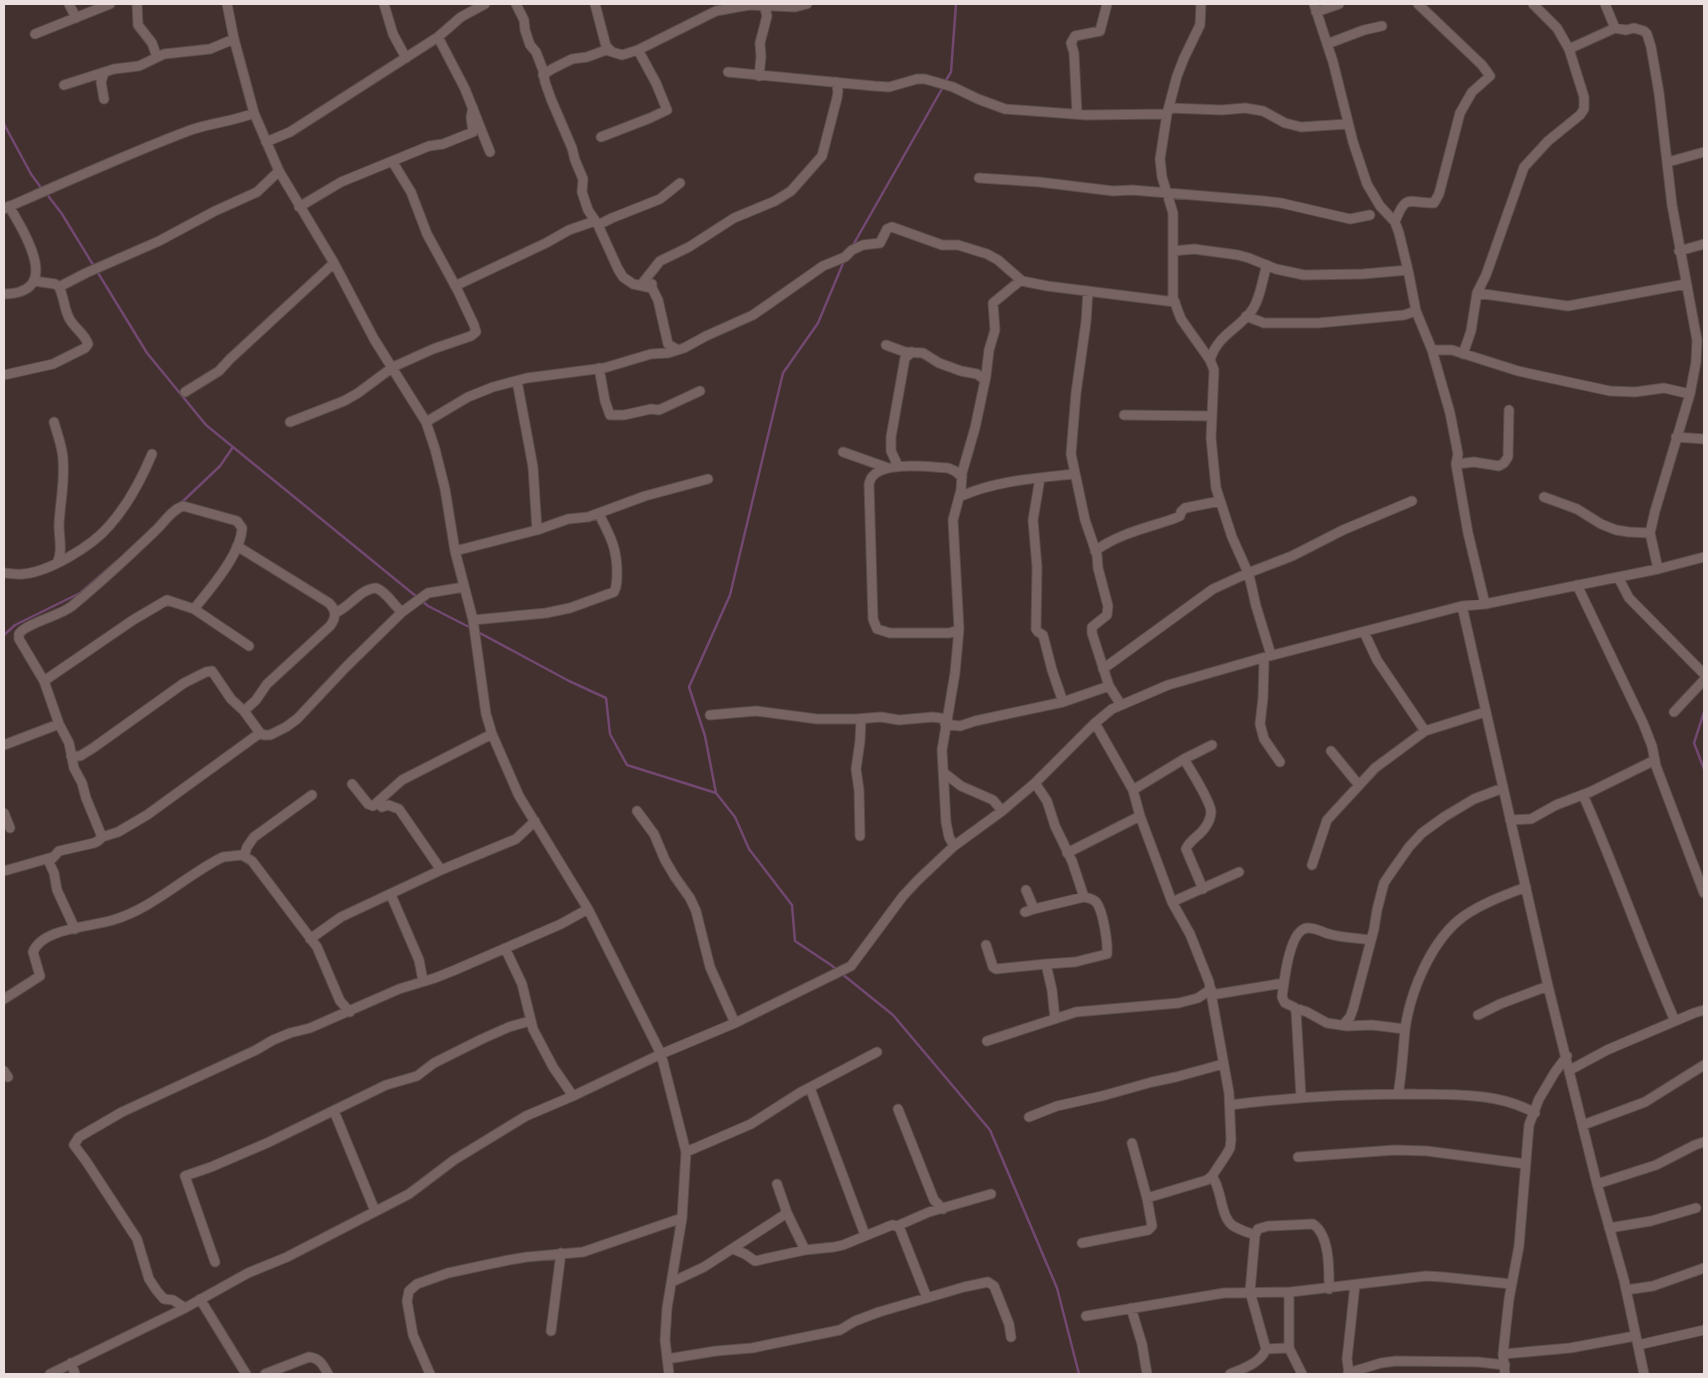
<svg xmlns="http://www.w3.org/2000/svg" width="1708" height="1378" font-family="Rubik,sans-serif">
  <style>
    .lines { fill: none; stroke-linecap: round; stroke-linejoin: round }
    .stream { stroke: #724870; stroke-width: 2.5 }
    .minor-casing { stroke: #5b4d4b; stroke-width: 11 }
    .minor { stroke: #776462; stroke-width: 9 }
  </style>
  <rect width="100%" height="100%" fill="#42312f"/>
  <g class="lines">
    <!-- stream -->
    <path class="stream" d="M945,82L951,72L956,4
      M4,124L31,174L42,189
      M46,193L62,214L147,353L206,425L428,606L471,628
      M852,247L943,87
      M844,261L818,323L783,373L730,595L689,687L705,736L716,793L735,817L749,849L792,905L795,941L831,965L893,1015L990,1130L1057,1288L1079,1374
      M180,504L220,466L233,447
      M478,632L569,681L606,698L610,734L627,765L716,793
      M4,635L15,625L80,593L117,561
      M1704,712L1694,743L1704,769"/>
    <!-- minor casing -->
    <g class="minor-casing">
      <path id="minor" d="M69,4L76,18
        M137,4L138,25L152,43L157,57
        M227,4L234,39L254,113L279,171L334,263L374,339L426,422L435,449L445,489L455,551L473,620L486,714L492,734L519,796L588,909L661,1054L686,1152L682,1218L667,1308L665,1340L669,1374
        M384,4L393,34L406,58
        M516,4L524,20L525,30L530,45L536,52L543,70L545,82L551,99L572,148L575,160L583,179L582,192L588,210L598,225L618,269L623,277L633,284L652,288
        M595,4L606,46L611,51
        M1201,4L1200,25L1184,58L1177,76L1167,114L1160,159L1162,177L1173,213V298L1181,319L1210,360L1214,370L1211,438L1216,488L1232,537L1249,575L1256,606L1271,655
        M1314,4L1333,62L1353,142L1367,184L1380,206L1395,222L1399,233L1408,270L1416,311L1432,350L1450,413L1458,454L1456,464L1468,533L1485,604
        M1605,4L1615,28
        M1316,12L1339,4
        M35,34L110,4
        M438,37L465,89L490,152
        M1327,44L1364,30L1382,26
        M1569,49L1615,28L1626,30L1634,28L1644,31L1647,34L1651,47L1659,93L1672,205L1697,340L1696,362L1690,394L1655,511L1650,533L1658,569
        M728,72L874,86L889,87L917,79H925L953,87L978,99L1005,109L1086,115L1167,114
        M543,75L552,69L572,59L587,57L606,50L622,55L638,50L716,11L749,5L795,7L807,4
        M759,76L761,57L760,43L767,16L764,5
        M64,85L114,69L139,66L164,54L210,49L234,39
        M104,99L101,82L104,73
        M1169,108L1222,110L1245,108L1263,111L1285,123L1301,127L1348,124
        M1077,114L1074,53L1071,43L1075,36L1100,31L1107,4
        M601,137L650,118L667,110L656,83L638,50
        M266,142L290,132L438,37L461,17L485,4
        M1668,162L1704,152
        M979,178L1039,182L1113,191L1132,190L1264,201L1281,203L1350,219L1370,215
        M299,207L341,182L429,146L443,144L473,132L471,117L473,108
        M4,209C65,182 125,155 188,131C209,123 232,122 254,113
        M1395,222C1406,193 1408,203 1434,203L1439,194L1460,113L1472,92L1490,76L1482,65L1418,4
        M598,225L612,218L660,199L680,183
        M1173,251L1194,249L1238,255L1249,258L1276,269L1304,275L1363,274L1408,270
        M1679,251L1704,244
        M652,284V288L658,300L668,344L678,350
        M641,285L660,261L689,247L734,218L775,201L791,191L822,156L837,98L838,91L836,82
        M455,286L546,243L569,230L595,221
        M59,287L86,273L159,241L215,211L257,192L279,171
        M1088,291L1086,322L1076,393L1071,454L1085,520L1097,555L1098,568L1108,606L1107,615L1092,627V633L1109,686L1121,705
        M1477,293L1568,306L1686,284
        M4,294C63,293 25,234 9,206
        M1246,316L1264,323H1318L1404,315L1416,311
        M886,345L905,352L923,353L939,363L961,371L977,374L985,380
        M1432,350H1452L1518,371L1610,391L1635,392L1664,388L1690,394
        M1463,354L1471,331L1477,293L1486,275L1524,167L1548,141L1580,115L1584,109V97L1569,49L1557,28L1533,4
        M1210,360C1218,335 1235,331 1250,313C1260,301 1262,280 1267,265
        M599,368L605,401L610,415H624L651,409L659,410L700,391
        M4,375L53,364L85,348L88,344C85,334 74,328 69,318C64,308 64,297 59,287L55,284L34,281
        M517,381L533,467L537,530
        M185,392L219,371L230,359L334,263
        M1124,415L1212,416
        M54,422C57,434 63,448 63,460C65,481 60,504 59,525C59,538 63,552 57,563
        M290,422L344,401L358,393L393,367L433,349L471,336L476,332L474,325L457,289L427,234L411,192L392,161
        M426,422L468,397L493,387L527,378L604,368L651,354L668,353L684,348L706,336L753,315L823,266L845,257L852,250L863,245L880,243L887,229L892,227L942,245H958L987,254L998,260L1022,281L1047,286L1175,302
        M1676,437L1704,439
        M843,452L888,468
        M1456,464L1474,462L1499,466L1504,463L1508,457L1509,410
        M898,466L891,451V437L905,358L912,352
        M1040,478L1033,520L1037,567L1036,629L1038,632L1043,635L1052,670L1063,702
        M959,497C994,481 1036,478 1074,474
        M1544,497L1577,509L1601,524L1616,530L1629,532L1650,533
        M237,546L329,603C337,611 336,618 330,626L267,684L256,700L244,711
        M455,551L537,530L568,519L588,517L645,496L708,479
        M1095,551C1118,534 1146,528 1173,519L1180,516L1181,512L1185,508L1220,501
        M4,573C10,573 17,575 23,574C49,572 92,546 109,526C127,506 142,478 152,454
        M1618,577L1629,598L1704,674
        M1577,585L1643,723L1652,746L1656,766L1704,893
        M1462,606L1548,986L1597,1184L1624,1280L1644,1374
        M335,613C350,607 360,589 376,588C387,592 393,605 402,612
        M473,620L546,613L570,608L614,592C617,586 617,581 617,573C617,547 610,536 599,514
        M959,629L950,633H890L877,629L873,619L869,484C870,482 870,479 872,477C884,461 930,467 948,468L955,471L962,477
        M1364,632L1377,660L1425,731
        M1262,658L1264,661L1263,698L1260,724L1264,739L1280,762
        M1103,669L1213,589L1248,573L1292,556L1343,530L1412,501
        M44,681L133,620L167,600L194,609L249,646
        M1674,712L1704,680
        M710,715L756,711L817,719H856L881,717L899,720L933,717L946,719
        M1095,723L1133,790L1140,816L1172,902L1190,934L1209,982L1229,1093L1231,1140L1230,1148L1226,1155L1212,1176L1207,1180L1147,1198
        M945,724L960,726L975,721L1063,702L1109,686
        M4,745L59,724
        M1331,751L1358,784
        M71,756H80L93,748L184,683L206,672L212,671L231,699L244,711L260,733L264,735H270L286,727L297,719L346,667L402,612L428,593L464,587
        M1184,759C1191,771 1209,798 1211,811C1211,818 1208,824 1204,829C1199,836 1189,841 1186,849L1203,889
        M943,772L961,786L993,800L1002,811
        M1035,783L1047,801L1055,826L1072,861L1084,897
        M352,784L368,804L373,806L402,780L492,734
        M1133,790L1184,759L1212,745
        M1583,795C1616,869 1642,946 1675,1021
        M378,803L382,807L388,805L399,809L441,870
        M637,811L654,834L665,860L675,877L690,898L696,911L710,967L735,1023
        M4,813L10,828
        M1510,820L1531,819L1556,805L1590,792L1655,760
        M860,836L859,790L856,769L860,741L861,719
        M102,837L118,832L147,815L260,733
        M954,846L949,837L946,822L942,750L955,673L959,629L953,520L961,490L962,473L975,428L986,376L989,350L995,330L993,303L1021,280
        M1067,853L1140,816
        M244,856L247,847L254,837L312,795
        M1312,865L1327,820L1375,768L1425,731L1485,712
        M4,871L53,857
        M1026,890L1034,909
        M391,895L419,960L423,981
        M1172,902L1239,872
        M1025,912L1034,909L1084,897C1089,898 1092,898 1096,902C1103,910 1108,943 1107,954L1075,962L1046,964
        M75,929L57,890L54,873L49,862L59,851L94,843L98,841L102,837L86,798L82,783L74,768L69,743L59,724L44,681L19,639V634C26,623 60,616 72,606C101,582 128,557 155,531C164,523 171,510 183,506L237,521L242,528C241,554 210,589 194,609
        M310,939L341,917L441,870L516,839L535,821
        M986,945L993,967L996,969L1046,964L1052,990L1055,1019
        M505,948L522,984L533,1029L553,1067L573,1096
        M1211,995L1284,983
        M4,999L40,976L33,952C42,928 91,927 113,920C151,909 182,879 217,860L223,857L242,855L252,861L317,947L340,1001L350,1012
        M1295,1008L1307,1012L1327,1023L1347,1026L1372,1025L1405,1029
        M1478,1015L1500,1004L1548,986
        M1343,1025L1350,1017L1353,1009L1374,929L1377,910L1384,883L1390,874L1409,847L1422,833L1444,817L1474,799L1503,788
        M987,1041L1076,1012L1179,1003L1198,998L1211,989
        M1570,1070L1607,1050L1694,1013L1704,1010
        M4,1071L8,1077
        M810,1088L865,1235
        M1398,1094C1402,1073 1403,1051 1405,1030C1410,991 1432,939 1464,916C1483,903 1505,895 1526,887
        M1301,1097L1296,1011L1294,1007L1285,1003L1282,997C1284,982 1289,930 1307,928C1314,927 1322,932 1329,934C1342,938 1358,938 1371,940
        M1230,1105C1291,1097 1351,1094 1412,1094C1453,1095 1498,1092 1535,1113
        M898,1109L934,1200L943,1209
        M334,1111L375,1211
        M1029,1117L1057,1106L1102,1096L1152,1082L1176,1077L1223,1064
        M1583,1125L1645,1102L1704,1065
        M686,1152L751,1124L801,1092L877,1052
        M1298,1157L1395,1150L1427,1151L1526,1164
        M1212,1176C1222,1189 1220,1215 1232,1225C1239,1230 1247,1232 1255,1235
        M777,1184L787,1213L805,1250
        M1597,1184L1656,1165L1695,1145L1704,1142
        M897,1226L900,1229L927,1298
        M1609,1228L1651,1221L1696,1208
        M1082,1243L1148,1230L1152,1226L1147,1198L1132,1143
        M733,1249L745,1254L755,1261L805,1250L834,1247L843,1245L892,1225L897,1226L929,1212L991,1194
        M215,1262L185,1176L211,1167L267,1143L386,1085L417,1076L434,1063L482,1039L509,1027L530,1021
        M672,1282L704,1267L787,1213
        M1626,1290L1653,1286L1704,1268
        M1289,1292V1348L1302,1374
        M200,1299L246,1374
        M185,1308L173,1300L164,1299L157,1291L149,1279L137,1239L86,1161L74,1145L79,1137L122,1112L256,1050L273,1040L290,1033L310,1028L399,989L435,978L455,970L561,924L588,909
        M1131,1308L1142,1344L1147,1374
        M1086,1316L1224,1293L1291,1292L1426,1276L1443,1277L1511,1284
        M551,1331L561,1253
        M1638,1345L1704,1330
        M1266,1349L1289,1348
        M1503,1354L1570,1348L1635,1336
        M667,1359L716,1351L752,1348L840,1330L855,1321L879,1312L964,1287L988,1282L994,1286L1009,1324L1011,1337
        M71,1363L75,1374
        M1348,1373L1381,1363L1396,1361L1478,1362L1505,1365
        M50,1374L185,1308L248,1273L287,1257L409,1194L454,1160L526,1116L573,1096L661,1054L735,1023L851,966L903,896L918,880L954,846L1002,811L1035,783L1095,723L1112,709L1168,685L1262,658L1462,606L1485,604L1658,569L1704,557
        M265,1374L309,1357C320,1358 323,1365 328,1374
        M430,1374L413,1335L407,1301L409,1291L417,1284L448,1273L509,1260L527,1257L583,1252L682,1218
        M1230,1374C1242,1369 1261,1363 1266,1349L1250,1292L1255,1235L1258,1229L1268,1226L1313,1224C1330,1235 1329,1270 1329,1289
        M1349,1374L1347,1359L1355,1285
        M1505,1374L1503,1354L1509,1299L1519,1246L1529,1125L1539,1099L1555,1072L1567,1056"/>
    </g>
    <!-- minor -->
    <use href="#minor" class="minor"/>
  </g>
  <!-- border -->
  <rect width="1708" height="1378" fill="none" stroke="#ebe0df" stroke-width="10"/>
</svg>
